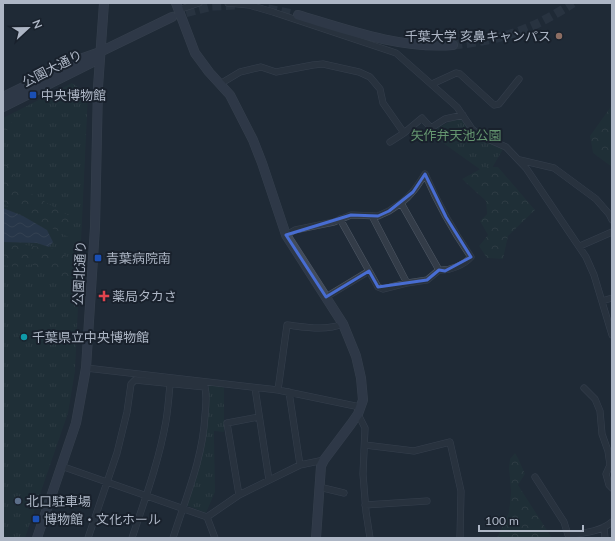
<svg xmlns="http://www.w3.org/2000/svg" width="615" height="541" font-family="Lato,'Noto Sans JP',sans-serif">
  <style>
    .grass { fill: url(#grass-tufts) }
    .forest { fill: url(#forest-crowns) }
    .water { fill: url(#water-waves) }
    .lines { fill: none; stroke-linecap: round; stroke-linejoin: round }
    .secondary-tunnel { stroke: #343f4c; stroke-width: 9; stroke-dasharray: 9 4.5; stroke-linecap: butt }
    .street-casing { stroke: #505966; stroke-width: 7 }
    .secondary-casing { stroke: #505966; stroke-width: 10 }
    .street { stroke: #333c48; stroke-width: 6 }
    .secondary { stroke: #414b5b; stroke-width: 9 }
    .marked { fill: none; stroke: #486dd2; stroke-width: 3; stroke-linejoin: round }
    .education-dot { fill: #8d6e63; stroke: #19212c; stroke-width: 1.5 }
    .transit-dot { fill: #1a4fb4; stroke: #19212c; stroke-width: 1.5 }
    .health-dot { fill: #e0444e; stroke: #19212c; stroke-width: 1.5 }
    .culture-dot { fill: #0f9aa8; stroke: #19212c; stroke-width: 1.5 }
    .service-dot { fill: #5c6f8a; stroke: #19212c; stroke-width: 1.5 }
    .labels { text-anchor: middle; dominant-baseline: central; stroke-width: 4; stroke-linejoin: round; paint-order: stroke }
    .poi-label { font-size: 13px; fill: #adb6c5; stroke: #19212c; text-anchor: start }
    .street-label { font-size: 13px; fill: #adb6c5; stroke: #19212c }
    .park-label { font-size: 13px; fill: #64956f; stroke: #19212c }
  </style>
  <defs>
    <pattern id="grass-tufts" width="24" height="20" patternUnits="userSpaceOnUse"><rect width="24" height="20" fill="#213638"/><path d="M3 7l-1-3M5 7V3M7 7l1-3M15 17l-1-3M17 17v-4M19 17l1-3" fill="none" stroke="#3f5153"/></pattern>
    <pattern id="forest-crowns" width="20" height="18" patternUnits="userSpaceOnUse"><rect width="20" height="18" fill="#213638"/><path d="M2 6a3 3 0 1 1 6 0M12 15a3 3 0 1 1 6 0" fill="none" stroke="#3f5153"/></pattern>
    <pattern id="water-waves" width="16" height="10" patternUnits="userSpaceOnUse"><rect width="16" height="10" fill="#32455f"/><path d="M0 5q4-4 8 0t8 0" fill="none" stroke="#4d5e74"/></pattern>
  </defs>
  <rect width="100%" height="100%" fill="#1f2a37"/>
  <!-- grass -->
  <path class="grass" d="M72,83L88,94L75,371L68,413L25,538H3V118Z
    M463,118L473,131L503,149L488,175L429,133L451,121Z
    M209,384L224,385V432L214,431L215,492L206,513L186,505L206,426Z"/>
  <!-- forest -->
  <path class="forest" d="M612,105V167L593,153L590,136Z
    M8,118L12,123L3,137V121Z
    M3,147L4,160L23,189L71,217L70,238L23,212L3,204Z
    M484,167H498L535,210L508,236L503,259L487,258L479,246L488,235L480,221L487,214L486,201L462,179Z
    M3,242L62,250L73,270L68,283L31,264L16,267L3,265Z
    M515,453L518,458L525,474L518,485L552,538H497L509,512L511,492L509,468L510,459Z"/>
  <!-- water -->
  <path class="water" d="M3,208L23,216L47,230L53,242L49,247L37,243L3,242Z"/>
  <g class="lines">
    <!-- secondary-tunnel -->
    <path class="secondary-tunnel" d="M268,9L298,15
      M173,16L212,6L237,5
      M453,45C502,40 532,30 573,3"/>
    <!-- street casing -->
    <g class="street-casing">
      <path id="street" d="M228,3L249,5L273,12L396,53L457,107L472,129L481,136L506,147L526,168L586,257L594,275L612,335
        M178,10L199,3
        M220,84L240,72L261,67L276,72L313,65L323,64L359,72L370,77L380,89L383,103L404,133
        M432,84L456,73L460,74L494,105L499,104L519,79
        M390,142L404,133L422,118L431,128L445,119L463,115
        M520,160L554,168L596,199L609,214L612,220
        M372,216L407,283
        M340,219L378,287L383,289L407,283L427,280L439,270
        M286,235L295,230L334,222L351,215L378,216L389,211L401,203C412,195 418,185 425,174C438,204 453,231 471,257C464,265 449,271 439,270L401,203
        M580,246L612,232
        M326,297L369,271
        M602,301L612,298
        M86,368L278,390L360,407
        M255,388L269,480
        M584,388L595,399L600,411L602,434L608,451L610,465L606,474L609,485L612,488
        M278,390L287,325C305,327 325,331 343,324
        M289,392L300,465
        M358,414L365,428L363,474L366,512L370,538
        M365,445L414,451L450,442L461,491L460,538
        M61,466L207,517L215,538
        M535,477L564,522L568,535C583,533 600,532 612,522
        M319,487L344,493
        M239,495L227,423L259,417
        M365,505L427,501
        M207,517L239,495L300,465L324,460
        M604,527L605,538
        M88,538L117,453L127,412L131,384L135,380L205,387C207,396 206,405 205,415C203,458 186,497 173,538
        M132,538C145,499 159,461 166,421C168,409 169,396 170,384"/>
    </g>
    <!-- secondary casing -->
    <g class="secondary-casing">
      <path id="secondary" d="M176,3L195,53L209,72L230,95L253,140L262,163L286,235L343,324L356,356L361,378L363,400L358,414L351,424L324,460L321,466L316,538
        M298,15C348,30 400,49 453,45
        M3,97L80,59L100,52L172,17
        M3,107L93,62L100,52
        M37,538L76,423L86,368L95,227L98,87L104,3"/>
    </g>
    <!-- street -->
    <use href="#street" class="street"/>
    <!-- secondary -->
    <use href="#secondary" class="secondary"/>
  </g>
  <!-- marked area -->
  <path d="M0 0H615V541H0ZM425,174L446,217L471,257L445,271L439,270L427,280L378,287L369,271L326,297L286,235L351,215L378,216L389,211L413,192Z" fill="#1f2a37" fill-opacity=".55" fill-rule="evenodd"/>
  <path class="marked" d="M425,174L446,217L471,257L445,271L439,270L427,280L378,287L369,271L326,297L286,235L351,215L378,216L389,211L413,192Z"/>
  <!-- markers -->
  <circle class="education-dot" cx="559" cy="36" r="4"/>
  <g class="transit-dot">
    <rect x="29" y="91" width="8" height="8" rx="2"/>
    <rect x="94" y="254" width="8" height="8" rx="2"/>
    <rect x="32" y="515" width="8" height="8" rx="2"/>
  </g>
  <path class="health-dot" d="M102 290h4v4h4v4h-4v4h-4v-4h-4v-4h4z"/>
  <circle class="culture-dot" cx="24" cy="337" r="4"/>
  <circle class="service-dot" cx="18" cy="501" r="4"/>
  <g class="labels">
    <!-- poi labels -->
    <g class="poi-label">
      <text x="551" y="36" text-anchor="end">千葉大学 亥鼻キャンパス</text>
      <text x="41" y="95">中央博物館</text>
      <text x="106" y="258">青葉病院南</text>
      <text x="112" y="296">薬局タカさ</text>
      <text x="32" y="337">千葉県立中央博物館</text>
      <text x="26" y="501">北口駐車場</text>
      <text x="44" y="519">博物館・文化ホール</text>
    </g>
    <!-- street labels -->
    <g class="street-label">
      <text transform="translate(52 68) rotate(-27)">公園大通り</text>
      <text transform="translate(79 273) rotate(-87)">公園北通り</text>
    </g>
    <!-- park labels -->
    <g class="park-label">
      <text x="456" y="135">矢作弁天池公園</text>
    </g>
  </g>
  <!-- border -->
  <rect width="615" height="541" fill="none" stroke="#adb6c5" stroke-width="8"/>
  <!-- north arrow -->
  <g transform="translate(28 28) rotate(68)" stroke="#19212c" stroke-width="3" paint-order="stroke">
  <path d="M0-3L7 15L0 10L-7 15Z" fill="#adb6c5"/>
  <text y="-6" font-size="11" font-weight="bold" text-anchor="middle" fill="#adb6c5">N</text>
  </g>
  <!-- scale -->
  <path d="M479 525v6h104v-6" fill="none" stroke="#adb6c5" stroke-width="2"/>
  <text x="485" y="525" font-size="12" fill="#adb6c5" stroke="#19212c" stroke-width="3" paint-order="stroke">100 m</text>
</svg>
